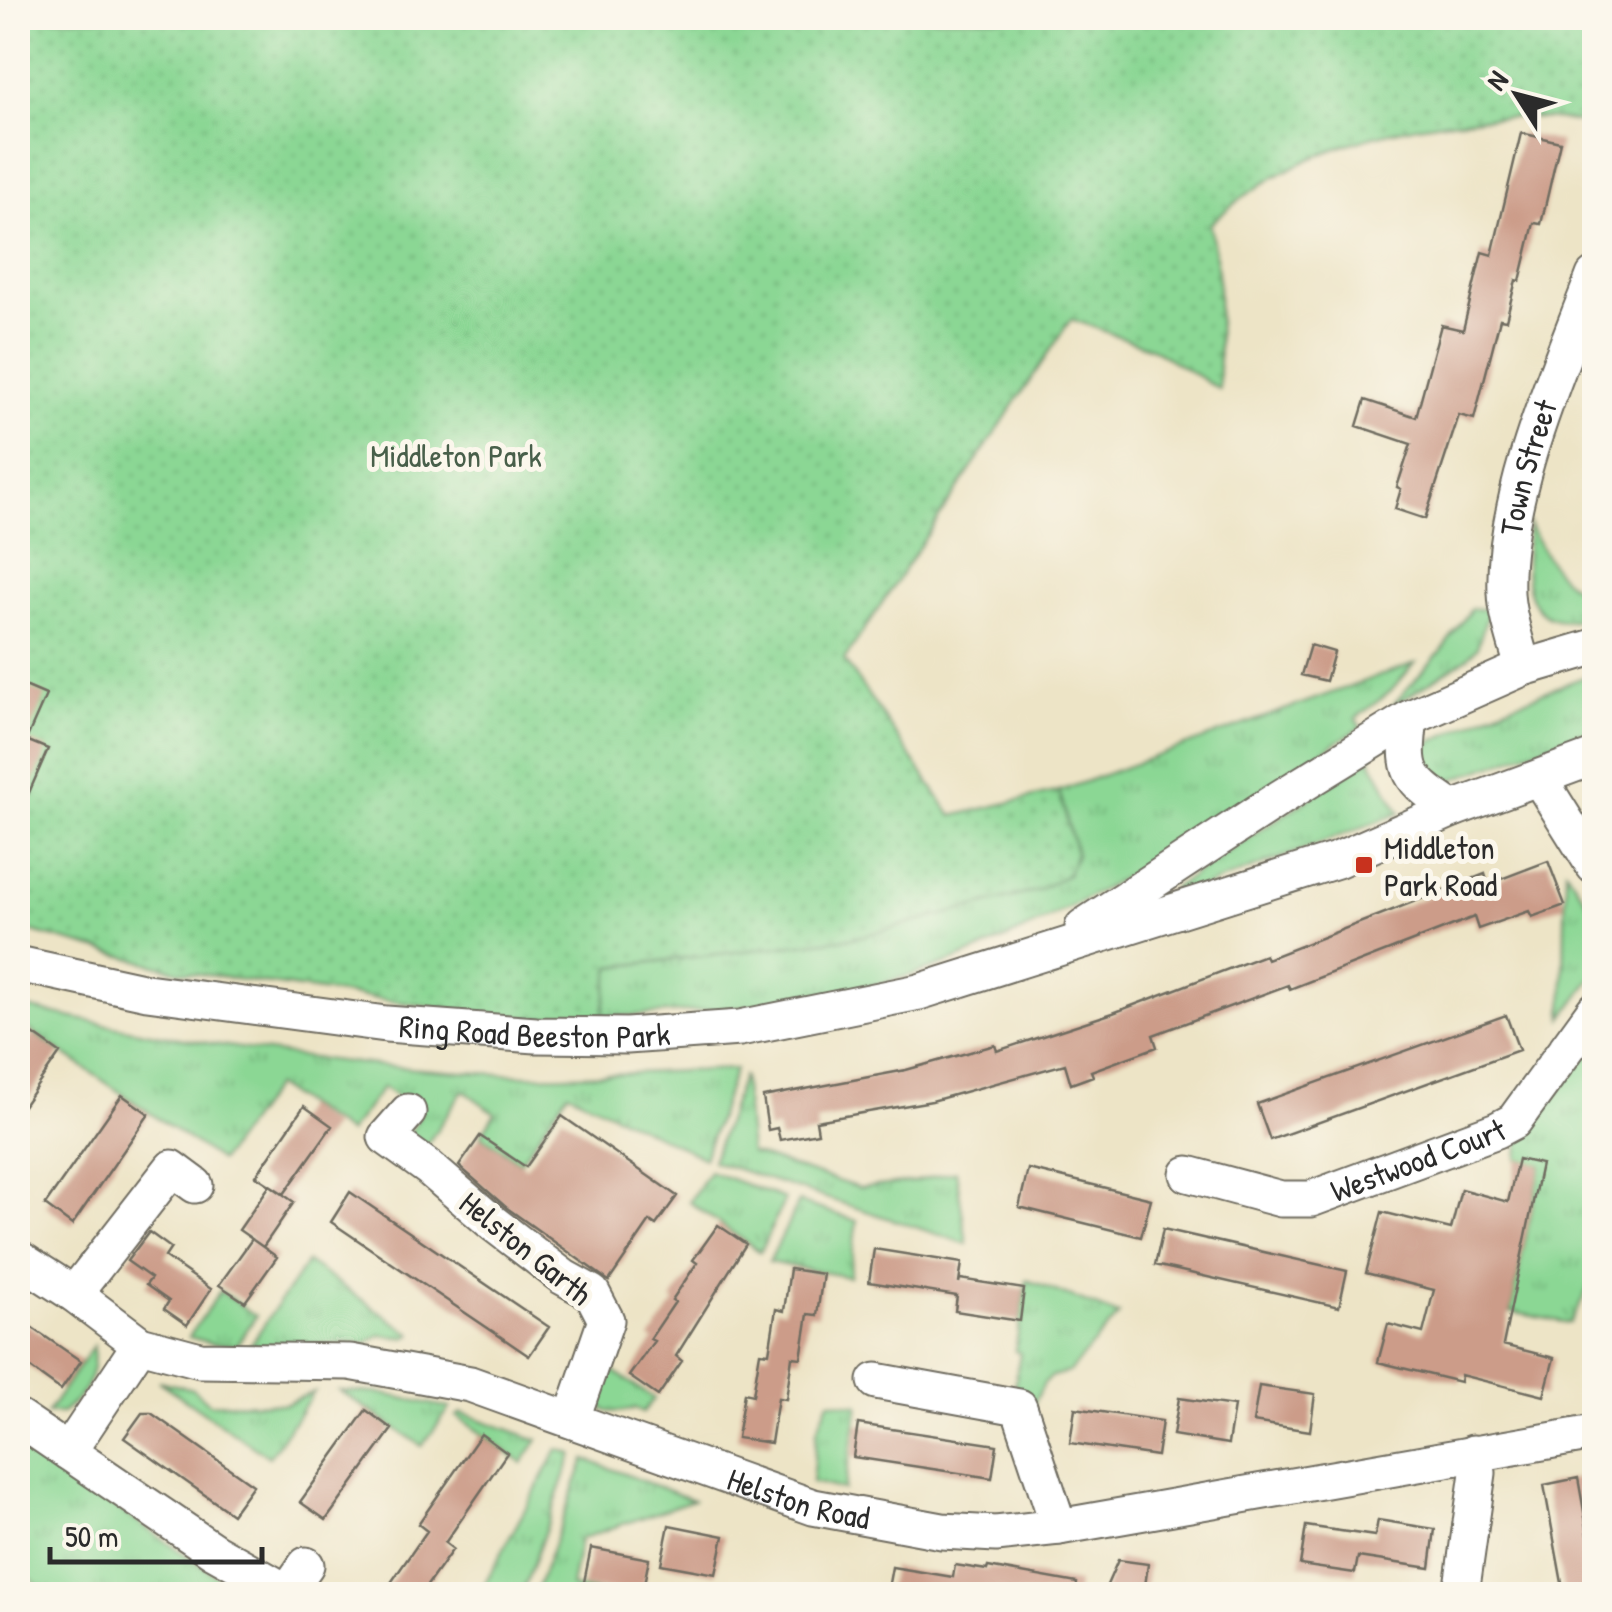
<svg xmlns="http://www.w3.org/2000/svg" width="1612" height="1612" font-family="'Patrick Hand',sans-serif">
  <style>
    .grass { fill: url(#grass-tufts); stroke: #5b8160; stroke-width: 2.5 }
    .park { fill: url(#park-dots); stroke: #5b8160; stroke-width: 2.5 }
    .building { fill: #cc9c89 }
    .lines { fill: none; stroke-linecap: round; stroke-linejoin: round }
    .minor-casing { stroke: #6f6c61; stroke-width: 39 }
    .minor { stroke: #fff; stroke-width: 35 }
    .poi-dot { fill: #c8321e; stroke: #fbf7ec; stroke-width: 4 }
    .labels { text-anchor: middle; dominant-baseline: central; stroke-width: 10; stroke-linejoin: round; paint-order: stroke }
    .park-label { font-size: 32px; fill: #485f4a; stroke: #fbf7ec }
    .street-label { font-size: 32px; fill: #2b2b2b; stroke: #fbf7ec }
    .poi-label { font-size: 32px; fill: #2b2b2b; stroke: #fbf7ec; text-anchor: start }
  </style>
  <defs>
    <pattern id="grass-tufts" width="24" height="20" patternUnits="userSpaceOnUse" patternTransform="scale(2.5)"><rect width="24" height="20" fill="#8bd794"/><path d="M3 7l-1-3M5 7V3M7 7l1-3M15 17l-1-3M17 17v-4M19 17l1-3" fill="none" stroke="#78b980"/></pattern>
    <pattern id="park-dots" width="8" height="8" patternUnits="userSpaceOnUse" patternTransform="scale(2.5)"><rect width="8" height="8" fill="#8bd794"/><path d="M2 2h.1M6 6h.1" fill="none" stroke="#78b980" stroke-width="1.8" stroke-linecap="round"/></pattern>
  </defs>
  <rect width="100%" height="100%" fill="#fbf7ec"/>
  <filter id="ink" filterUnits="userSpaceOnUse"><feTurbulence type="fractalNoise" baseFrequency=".01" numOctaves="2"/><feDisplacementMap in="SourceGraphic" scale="20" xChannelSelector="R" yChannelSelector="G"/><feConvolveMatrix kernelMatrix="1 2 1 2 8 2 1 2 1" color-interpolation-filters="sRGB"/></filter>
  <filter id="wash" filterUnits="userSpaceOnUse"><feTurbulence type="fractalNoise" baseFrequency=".0048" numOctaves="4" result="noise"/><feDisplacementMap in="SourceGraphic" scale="40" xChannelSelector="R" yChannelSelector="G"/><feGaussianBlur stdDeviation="2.25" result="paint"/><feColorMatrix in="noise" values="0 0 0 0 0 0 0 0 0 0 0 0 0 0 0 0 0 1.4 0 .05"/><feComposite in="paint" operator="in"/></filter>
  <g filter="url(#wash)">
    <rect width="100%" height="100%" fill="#ede4c6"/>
    <!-- grass -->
    <path class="grass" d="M1529,524C1545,556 1558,586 1594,596V616C1521,637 1522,577 1529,524Z
      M1471,609H1489L1477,648L1467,658L1390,708L1441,651Z
      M1415,663L1391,691L1356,718L1361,727C1229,810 1099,905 953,961C841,1003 720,1011 602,1017L611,967L857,937L1076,854L1059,791Z
      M1594,673V728L1444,783L1430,777L1423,756L1431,742L1500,709Z
      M1370,758L1400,813L1180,896L1174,894L1173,888Z
      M1566,870L1594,912V975L1563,1018Z
      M18,1006C182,1043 353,1069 522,1075C593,1077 665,1071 735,1069L704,1158L568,1092L520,1162L481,1135L495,1113L463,1090L416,1161L401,1149L421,1113L383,1087L348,1133L275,1086L220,1161L18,1022Z
      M1594,1038V1277L1570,1323L1510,1312L1541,1165L1518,1159L1520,1132L1568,1080Z
      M743,1075L750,1153L859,1188L913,1182L956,1171L967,1244L712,1161Z
      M709,1171L785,1199L760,1252L689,1202Z
      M799,1202L857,1221L849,1277L769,1262Z
      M307,1262L412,1334L406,1338L380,1335L366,1343L250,1345Z
      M1027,1280L1119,1315L1069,1372L1053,1376L1044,1383L1032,1408L1014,1392L1020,1353L1015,1351Z
      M220,1291L256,1316L237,1345L214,1344L189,1337Z
      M93,1346C97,1375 85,1395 62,1413H47Z
      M605,1365L654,1399L643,1412L635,1408C620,1414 595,1415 596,1391C596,1383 602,1372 605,1365Z
      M158,1381L193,1389L210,1403L285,1404L314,1392L269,1457Z
      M340,1391L379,1393L450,1408L422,1446Z
      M829,1401L859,1405L844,1490L812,1482L817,1430Z
      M462,1413L538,1440L522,1463L457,1416Z
      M18,1441L243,1594H46L18,1566Z
      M558,1449L573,1454L522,1594H479Z
      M585,1459L693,1500L580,1539L571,1587L613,1594H535Z"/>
    <!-- park -->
    <path class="park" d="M18,18H1594V124C1463,103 1309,133 1210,224L1218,274L1219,389L1151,348L1071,319L844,660L952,816L1059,791L1076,854L1067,875L1036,891L858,937L611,967L602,1017L513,1018L178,971L18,928Z"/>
    <g id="blocks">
      <!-- building -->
      <path class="building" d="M1521,133L1560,142L1541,224L1534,223L1520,281L1516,280L1506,320L1500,319L1474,419L1459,415L1425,519L1395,509L1401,489L1397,487L1411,444L1357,426L1365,400L1416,417L1441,325L1463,330L1482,252L1492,255Z
        M1310,645L1334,652L1326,681L1301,675Z
        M18,683L46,695L26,740L48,749L18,818Z
        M1548,861L1565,905L1532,917L1529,911L1478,929L1474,917L1290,989L1288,985L1153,1035L1157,1047L1091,1071L1093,1076L1071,1084L1065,1064L932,1101L816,1121L818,1133L780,1140L777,1128L768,1130L763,1097L906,1070L995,1045L997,1051L1113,1013L1265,955L1267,959L1485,874L1488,884Z
        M1506,1015L1519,1050L1270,1140L1257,1104Z
        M33,1034L60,1053L18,1113V1056Z
        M122,1095L149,1114L72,1225L45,1205Z
        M304,1106L332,1126L284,1194L256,1176Z
        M562,1116L677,1196L656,1225L650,1221L609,1281L507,1208L459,1166L480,1136L526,1167Z
        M1518,1159L1541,1164L1503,1345L1554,1358L1544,1396L1461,1375L1460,1382L1378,1362L1388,1324L1423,1333L1434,1290L1366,1273L1382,1212L1451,1229L1461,1189L1508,1202Z
        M1028,1169L1151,1199L1141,1237L1019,1207Z
        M270,1185L294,1202L263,1247L253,1240L277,1257L245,1302L219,1285L252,1239L239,1230Z
        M350,1192L549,1327L529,1356L331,1222Z
        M718,1225L746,1244L676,1356L682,1361L658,1396L629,1376L654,1341L650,1339L675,1302L672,1300L697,1263L693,1260Z
        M1163,1229L1347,1271L1339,1307L1155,1265Z
        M149,1232L171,1248L165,1257L211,1289L187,1325L164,1309L169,1301L146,1285L151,1278L127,1261Z
        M874,1249L962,1263L959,1283L960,1279L1024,1289L1020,1321L955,1311L957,1296L869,1282Z
        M790,1269L823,1274L817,1315L808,1314L801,1358L792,1357L786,1399L778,1398L771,1443L737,1438L744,1393L753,1395L760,1352L769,1353L776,1309L784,1311Z
        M18,1318L81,1361L61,1390L18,1359Z
        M1259,1386L1315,1394L1310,1431L1253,1422Z
        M1179,1398L1234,1406L1228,1444L1173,1435Z
        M1075,1408L1162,1421L1157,1456L1070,1443Z
        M366,1410L392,1429L326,1520L300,1502Z
        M142,1413H151L253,1485L232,1514L124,1438Z
        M858,1424L997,1445L992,1478L853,1457Z
        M481,1434L507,1453L445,1543L453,1549L421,1594H383L427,1531L418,1524Z
        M1578,1478L1594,1567V1594H1564L1544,1485Z
        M1378,1520L1435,1529L1430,1568L1358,1557L1355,1573L1300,1565L1306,1526L1375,1536Z
        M669,1525L724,1536L716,1574L661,1564Z
        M591,1548L649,1559L642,1594L583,1587Z
        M1118,1560L1148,1564L1144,1594H1103Z
        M955,1565L987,1570L988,1567L1077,1583L1076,1594H887L892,1567L953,1577Z"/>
    </g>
  </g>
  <g filter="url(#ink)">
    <use href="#blocks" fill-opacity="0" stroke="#6f6c61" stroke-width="2.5"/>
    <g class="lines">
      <!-- minor casing -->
      <g class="minor-casing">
        <g id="minor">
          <path id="s1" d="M1523,668C1517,644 1507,618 1506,593C1502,494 1559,369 1594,276"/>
          <path d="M1410,718C1403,774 1407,778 1453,809"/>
          <path d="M1539,778L1594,866"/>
          <path d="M1083,927L1280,798L1410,718L1523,668L1594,647"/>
          <path id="s2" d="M18,964L147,992L386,1024L536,1035L627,1036L740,1028L919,992L1337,860L1453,809L1594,757"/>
          <path d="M408,1112L386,1137L429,1168L494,1224L563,1277L592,1293L606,1320L572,1418"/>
          <path id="s3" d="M1188,1174L1281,1199H1311L1497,1130L1514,1121L1594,1011"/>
          <path id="s4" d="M18,1258L74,1294L140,1344L200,1360L350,1362L470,1384L813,1507L942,1531L996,1534L1059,1527L1594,1433"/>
          <path d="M74,1294L172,1168L195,1185"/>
          <path d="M876,1381L1019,1407L1059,1527"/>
          <path d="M18,1418L214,1551L287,1592L306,1565"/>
          <path d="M68,1452L140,1344"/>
          <path d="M1461,1594L1478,1473L1473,1453"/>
        </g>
      </g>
      <!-- minor -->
      <use href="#minor" class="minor"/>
    </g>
  </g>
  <!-- markers -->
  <rect class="poi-dot" x="1354" y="855" width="20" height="20" rx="5"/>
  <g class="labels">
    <!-- park labels -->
    <g class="park-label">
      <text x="456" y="455">Middleton Park</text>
    </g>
    <!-- street labels -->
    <g class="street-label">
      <text stroke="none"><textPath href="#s1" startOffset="205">Town Street</textPath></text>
      <text stroke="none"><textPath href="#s2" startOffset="522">Ring Road Beeston Park</textPath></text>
      <text stroke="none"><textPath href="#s3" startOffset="240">Westwood Court</textPath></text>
      <text transform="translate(526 1248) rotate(39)">Helston Garth</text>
      <text stroke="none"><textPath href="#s4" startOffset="832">Helston Road</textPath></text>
    </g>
    <!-- poi labels -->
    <g class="poi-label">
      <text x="1384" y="847">Middleton<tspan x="1384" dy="37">Park Road</tspan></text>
    </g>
  </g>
  <!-- margin -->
  <rect width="1612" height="1612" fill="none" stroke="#fbf7ec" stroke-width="60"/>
  <!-- north arrow -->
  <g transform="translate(1517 95) rotate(306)" stroke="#fbf7ec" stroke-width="8" paint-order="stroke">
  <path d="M0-8L18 38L0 25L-18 38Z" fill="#2b2b2b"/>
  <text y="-15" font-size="28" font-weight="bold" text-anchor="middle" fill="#2b2b2b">N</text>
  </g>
  <!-- scale -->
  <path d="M50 1547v15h212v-15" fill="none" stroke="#2b2b2b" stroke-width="5"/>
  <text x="65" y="1547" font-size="30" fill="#2b2b2b" stroke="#fbf7ec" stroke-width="8" paint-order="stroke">50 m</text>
</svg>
